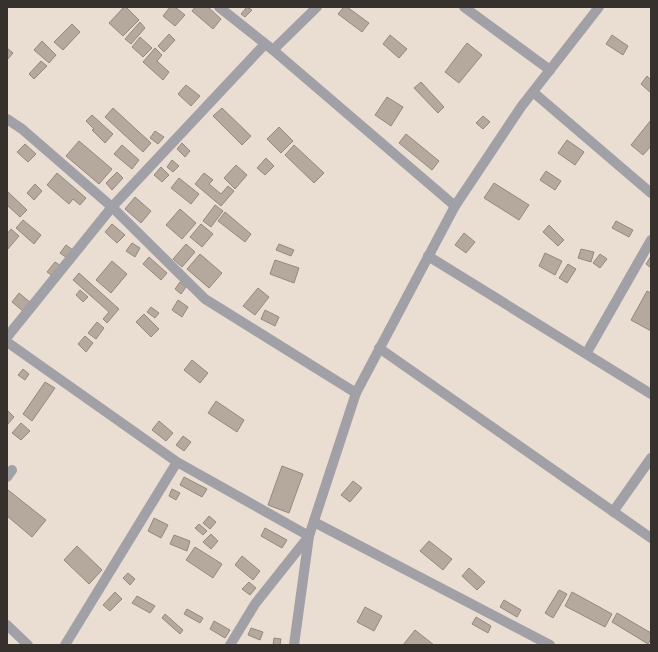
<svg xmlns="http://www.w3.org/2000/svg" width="658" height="652" font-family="Jost,sans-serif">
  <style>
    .building { fill: #b5a89d; stroke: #95897f }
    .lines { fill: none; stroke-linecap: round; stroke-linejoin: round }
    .minor { stroke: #a1a0a7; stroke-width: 10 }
    .tertiary { stroke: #a1a0a7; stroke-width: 10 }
  </style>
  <rect width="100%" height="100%" fill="#eaddd1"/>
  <!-- building -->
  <path class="building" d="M124,7H126L139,20L123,36L109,23Z
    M170,7H175L185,15L175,26L163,16Z
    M195,7H208L221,19L213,29L192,11Z
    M247,7L252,10L245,17L241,14Z
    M344,7H347L369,23L362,32L338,14Z
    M140,22L145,28L131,44L125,39Z
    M72,24L80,32L63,50L54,42Z
    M169,34L175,40L164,52L158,46Z
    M390,35L407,49L399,58L383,44Z
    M612,35L628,46L623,55L606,44Z
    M140,37L152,48L143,57L132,47Z
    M42,41L56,55L49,63L34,50Z
    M467,43L482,55L459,83L445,72Z
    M7,48L13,53L7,60Z
    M155,48L162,55L157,61L169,72L163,80L143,62Z
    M41,61L47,66L34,79L29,74Z
    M647,76L651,80V93L641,84Z
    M421,82L444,107L438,113L414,88Z
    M186,85L200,96L191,106L178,94Z
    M387,97L403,107L391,126L375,115Z
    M113,108L151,143L143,152L105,117Z
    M222,108L251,136L242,145L213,116Z
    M92,115L113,134L105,143L92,130L94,129L86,121Z
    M483,116L490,122L483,129L476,123Z
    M651,120V146L643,155L631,145Z
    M279,127L293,141L281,153L267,139Z
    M155,131L164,137L158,144L150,138Z
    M406,134L439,161L432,170L399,143Z
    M567,140L584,152L575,165L558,153Z
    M79,141L112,169L99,184L66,156Z
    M182,143L190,151L185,157L177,149Z
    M25,144L36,154L28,162L17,152Z
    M122,145L139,160L132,169L114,154Z
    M294,145L324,173L314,183L285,155Z
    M266,158L274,166L265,175L257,168Z
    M172,160L179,166L173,172L167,167Z
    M236,165L247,175L235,189L224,178Z
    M161,167L169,175L162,182L154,175Z
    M546,171L561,181L555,190L540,180Z
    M117,172L123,178L112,190L106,183Z
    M57,173L86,198L80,205L73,199L69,204L47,185Z
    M204,173L213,180L209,184L221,194L228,186L234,191L221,206L195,184Z
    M179,178L199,194L191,204L171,188Z
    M494,183L529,205L519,220L484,198Z
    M35,184L42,191L34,200L27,193Z
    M7,191L27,210L20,217L7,205Z
    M135,197L151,211L141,223L125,209Z
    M215,205L223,211L211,227L203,221Z
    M180,209L196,223L182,239L166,225Z
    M225,212L251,234L245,242L218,221Z
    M23,220L41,235L34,244L16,228Z
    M616,221L633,230L629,237L612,228Z
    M112,224L125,235L117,243L105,232Z
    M201,224L213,234L202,247L190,237Z
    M549,225L564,240L558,246L543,232Z
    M11,229L19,236L7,250V234Z
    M464,233L475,242L466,253L455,245Z
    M132,243L140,248L135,257L126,251Z
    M186,244L195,252L182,267L173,259Z
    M279,244L294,250L291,256L276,250Z
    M66,245L73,250L67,258L60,253Z
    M581,249L594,252L591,262L578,258Z
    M545,253L562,261L555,275L539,266Z
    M200,254L222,273L209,288L187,269Z
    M600,254L607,259L600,268L593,263Z
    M651,256V268L646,264Z
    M149,257L167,273L161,280L143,264Z
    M275,260L299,268L294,283L270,274Z
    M112,261L127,274L111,293L96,280Z
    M55,262L61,266L53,276L47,272Z
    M568,264L576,269L567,283L559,278Z
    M79,273L119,309L107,323L103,319L109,312L73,280Z
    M180,282L186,287L181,294L175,289Z
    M258,288L269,297L255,315L243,306Z
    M80,290L88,297L83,302L76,295Z
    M647,291L651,293V331L631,320Z
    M19,293L31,303L24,312L12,302Z
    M178,300L188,307L182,317L172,310Z
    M151,307L159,313L155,318L147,312Z
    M265,310L279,317L275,326L261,319Z
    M144,314L159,329L151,337L136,322Z
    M97,322L104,328L96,339L88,333Z
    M85,336L93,343L86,352L78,344Z
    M192,360L208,373L200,383L184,370Z
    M23,369L29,374L25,380L18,375Z
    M45,382L55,388L32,421L23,414Z
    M216,401L244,420L237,432L208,413Z
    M7,410L14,417L7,425Z
    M159,421L173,433L166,441L152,430Z
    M21,423L30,431L21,440L12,433Z
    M183,436L191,442L184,451L176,445Z
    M282,466L303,474L289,513L268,505Z
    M184,477L207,489L202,497L180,485Z
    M353,481L362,488L350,502L341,495Z
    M172,489L180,493L176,500L169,496Z
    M8,490L46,520L32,537L7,516V491Z
    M209,516L216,522L210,529L203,523Z
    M154,518L168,525L161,538L148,531Z
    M199,524L207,531L203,535L195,528Z
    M265,528L287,540L282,548L261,536Z
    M211,534L218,541L211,549L203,542Z
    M174,535L190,541L187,551L170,544Z
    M429,541L452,559L443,570L420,551Z
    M77,546L102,570L89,584L64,560Z
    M195,547L222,564L213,578L186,560Z
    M242,556L260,571L253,580L235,565Z
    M469,568L485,582L477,590L462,576Z
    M128,573L135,579L130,585L123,578Z
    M249,582L256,588L250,595L242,589Z
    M559,590L567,594L553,618L545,613Z
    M115,592L122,599L110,611L103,605Z
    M572,592L612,614L605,627L565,606Z
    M137,596L155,606L150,613L132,603Z
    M504,600L521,610L517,617L500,607Z
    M365,607L382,616L374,631L357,622Z
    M187,609L203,618L200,623L184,614Z
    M617,613L651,633V639L648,644L612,622Z
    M165,614L183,630L180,634L162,618Z
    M476,617L491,626L488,633L472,624Z
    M214,621L230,630L225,638L210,629Z
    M251,628L263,632L260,640L248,635Z
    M415,630L434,645H403Z
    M274,638L281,639L280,645H273Z"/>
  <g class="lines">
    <!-- minor -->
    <path class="minor" d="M219,7L273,50L455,206
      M464,7L550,70
      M273,50L317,7
      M533,92L651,193
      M7,119L22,129L112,207L205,299L356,393
      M428,256L651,394
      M7,337L112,207L265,44
      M7,342L177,462L309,536L255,604L230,645
      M379,348L651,538
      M586,354L651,240
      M7,477L12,470
      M613,512L651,458
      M314,522L550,645
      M7,625L28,645
      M65,645L177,462"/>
    <!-- tertiary -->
    <path class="tertiary" d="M294,645L309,536L356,393L455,206L521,107L599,7"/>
  </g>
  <!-- border -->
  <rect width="658" height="652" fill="none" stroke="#36312c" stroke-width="16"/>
</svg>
